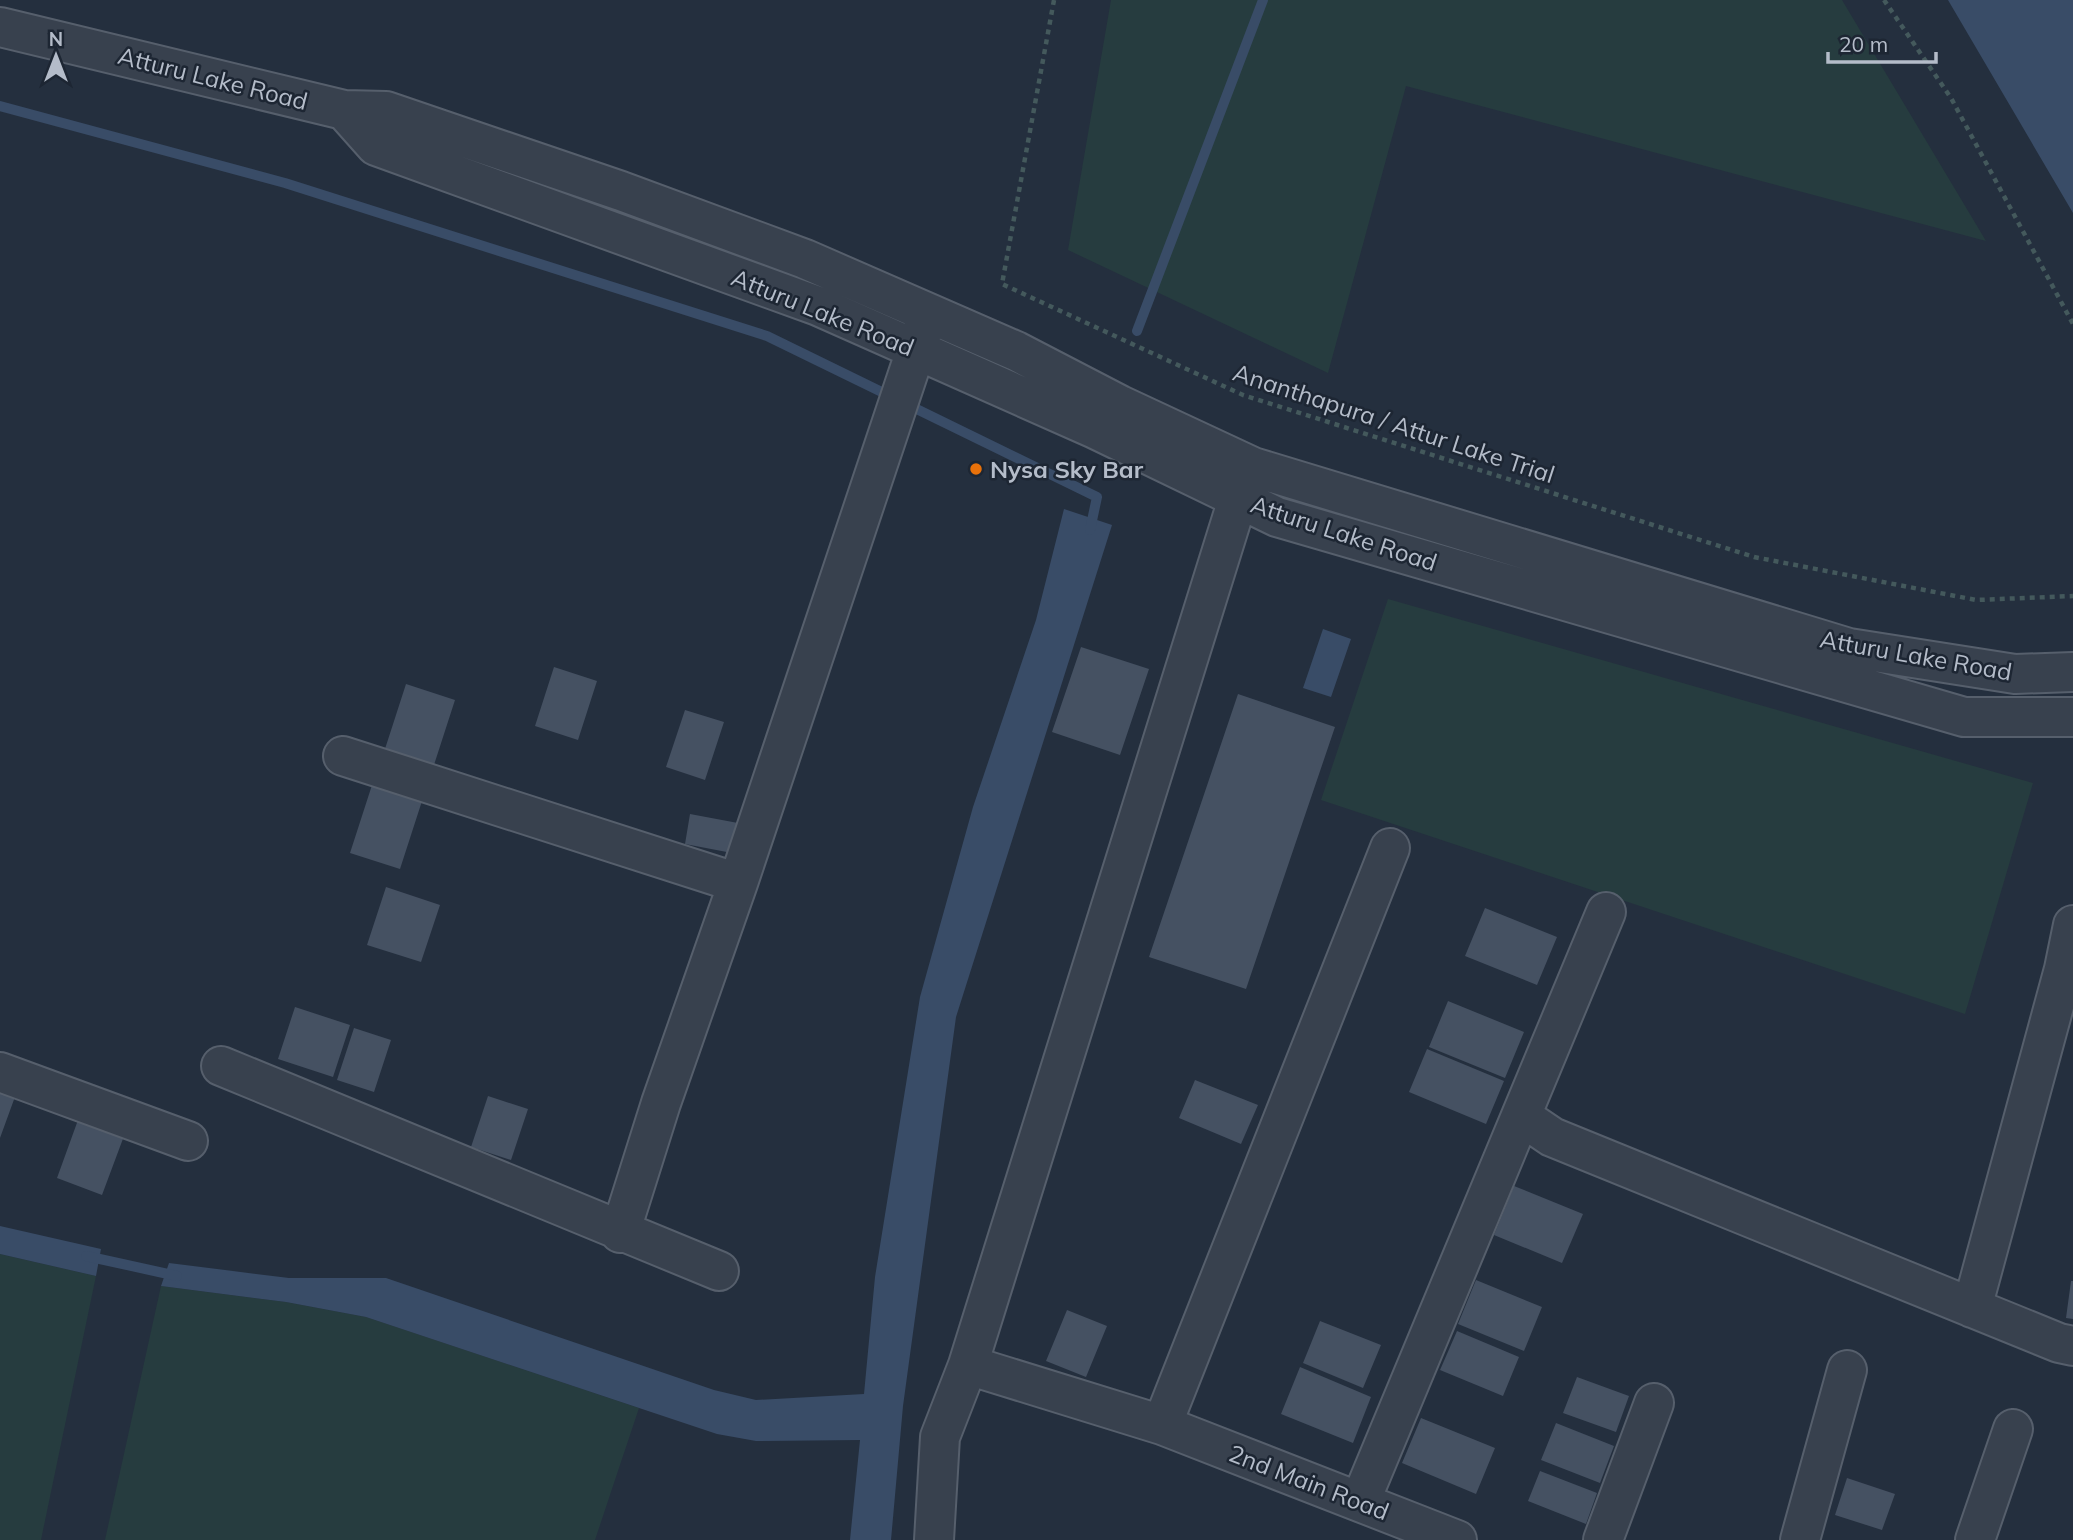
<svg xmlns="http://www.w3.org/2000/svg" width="2073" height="1540" font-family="Mulish,sans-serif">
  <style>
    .green { fill: #263c3f }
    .water { fill: #394c67 }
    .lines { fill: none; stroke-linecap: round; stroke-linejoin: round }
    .stream { stroke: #394c67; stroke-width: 10 }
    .building { fill: #455162 }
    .minor-casing { stroke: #565f6c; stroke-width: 42 }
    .path { stroke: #44595c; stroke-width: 4.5; stroke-dasharray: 5 5; stroke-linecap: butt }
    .minor { stroke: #38414e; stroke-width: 38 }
    .food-dot { fill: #e8710a; stroke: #1d2633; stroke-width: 2.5 }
    .labels { text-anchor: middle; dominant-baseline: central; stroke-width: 5; stroke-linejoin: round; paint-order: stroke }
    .street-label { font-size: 24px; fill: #b4bcc9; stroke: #1d2633 }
    .poi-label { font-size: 24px; font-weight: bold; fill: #b4bcc9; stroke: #1d2633; text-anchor: start }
  </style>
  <rect width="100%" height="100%" fill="#242f3e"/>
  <!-- green -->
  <path class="green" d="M1111,0H1842L1986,241L1406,86L1328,373L1068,250Z
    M1388,599L2033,783L1965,1014L1321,800Z
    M0,1254L96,1276L41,1540H0Z
    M161,1286L286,1302L366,1317L639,1408L595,1540H105Z"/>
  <!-- water -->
  <path class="water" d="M1948,0H2073V213Z
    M1064,509L1112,525L956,1017L903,1406L891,1540H850L860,1440L756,1441L717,1434L366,1317L286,1302L161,1286L169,1263L289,1278H386L714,1390L756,1400L864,1394L875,1277L920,997L973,807L1036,620Z
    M1323,629L1351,639L1331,697L1303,688Z
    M0,1226L101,1249L96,1276L0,1254Z"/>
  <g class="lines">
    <!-- stream -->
    <path class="stream" d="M0,106L285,183L767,336L1097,497L1090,530
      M1137,331L1263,0
      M86,1256L177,1276"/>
  </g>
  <!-- building -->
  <path class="building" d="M1081,647L1149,669L1120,755L1052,732Z
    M554,667L597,681L578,740L535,726Z
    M406,684L455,700L433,768L384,752Z
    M1238,694L1335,727L1246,989L1149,957Z
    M685,710L724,722L705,780L666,767Z
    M372,785L422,801L400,869L350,853Z
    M690,814L738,823L732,853L685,844Z
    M386,887L440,905L421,962L367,945Z
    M1485,908L1557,937L1537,985L1465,956Z
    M1448,1001L1524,1032L1505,1078L1429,1047Z
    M295,1007L350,1025L333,1077L278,1059Z
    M354,1028L391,1040L374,1092L337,1080Z
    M1427,1049L1504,1081L1486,1124L1409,1092Z
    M1195,1080L1258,1105L1241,1144L1179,1118Z
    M0,1089L16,1094L0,1138Z
    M488,1096L528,1109L511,1160L471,1147Z
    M78,1120L124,1136L102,1195L57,1178Z
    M1514,1186L1583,1214L1562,1263L1494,1235Z
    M1476,1280L1542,1307L1524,1351L1458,1324Z
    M2071,1281H2073V1319L2066,1318Z
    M1067,1310L1107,1326L1086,1377L1046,1361Z
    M1320,1321L1381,1345L1363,1388L1303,1363Z
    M1457,1331L1519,1357L1503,1396L1440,1370Z
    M1300,1367L1371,1397L1353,1443L1281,1414Z
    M1577,1377L1629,1396L1616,1432L1563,1413Z
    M1421,1418L1495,1448L1476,1494L1402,1463Z
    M1556,1423L1614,1446L1600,1483L1541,1460Z
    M1540,1471L1597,1493L1586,1524L1528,1501Z
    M1847,1478L1895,1494L1882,1530L1835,1515Z"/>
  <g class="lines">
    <!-- minor casing -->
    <g class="minor-casing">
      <path id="minor" d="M0,27L344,110L386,111L621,191L805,259L1016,351L1120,405L1253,467L1849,648L2015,674L2073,672
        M344,110L376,146L818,306L1095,429L1277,517L1964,717H2073
        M343,756L738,883L924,326
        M221,1066L719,1271
        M0,1072L188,1141
        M1521,1116L1552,1137L2059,1343L2073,1346
        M620,1233L661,1103L738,883
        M1972,1308L2064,969L2073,925
        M968,1365L1162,1425L1390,848
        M1162,1425L1457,1540
        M1360,1502L1606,912
        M934,1540L940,1437L968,1365L1238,499
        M1603,1540L1654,1403
        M1800,1540L1847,1370
        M1975,1540L2013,1429"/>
    </g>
    <!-- path -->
    <path class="path" d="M1054,0L1002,284L1243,395L1754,557L1976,600L2073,596
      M1884,0L1951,98L2073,324"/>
    <!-- minor -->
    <use href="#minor" class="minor"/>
  </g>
  <!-- markers -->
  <circle class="food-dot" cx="976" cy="469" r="7"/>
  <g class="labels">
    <!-- street labels -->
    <g class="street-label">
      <text transform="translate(213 78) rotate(14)">Atturu Lake Road</text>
      <text transform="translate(823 312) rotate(22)">Atturu Lake Road</text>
      <text transform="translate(1394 423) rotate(18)">Ananthapura / Attur Lake Trial</text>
      <text transform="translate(1344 533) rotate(18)">Atturu Lake Road</text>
      <text transform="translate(1916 655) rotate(10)">Atturu Lake Road</text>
      <text transform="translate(1309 1482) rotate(21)">2nd Main Road</text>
    </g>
    <!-- poi labels -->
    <g class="poi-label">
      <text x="990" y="469">Nysa Sky Bar</text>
    </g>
  </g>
  <!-- north arrow -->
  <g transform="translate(56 56)" stroke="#1d2633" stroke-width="5" paint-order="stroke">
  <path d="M0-5L12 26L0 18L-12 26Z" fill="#b4bcc9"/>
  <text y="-10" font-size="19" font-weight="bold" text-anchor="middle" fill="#b4bcc9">N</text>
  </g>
  <!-- scale -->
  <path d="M1828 52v10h108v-10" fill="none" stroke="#b4bcc9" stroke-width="3.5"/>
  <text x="1839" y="52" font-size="21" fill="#b4bcc9" stroke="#1d2633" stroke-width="5" paint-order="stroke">20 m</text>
</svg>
